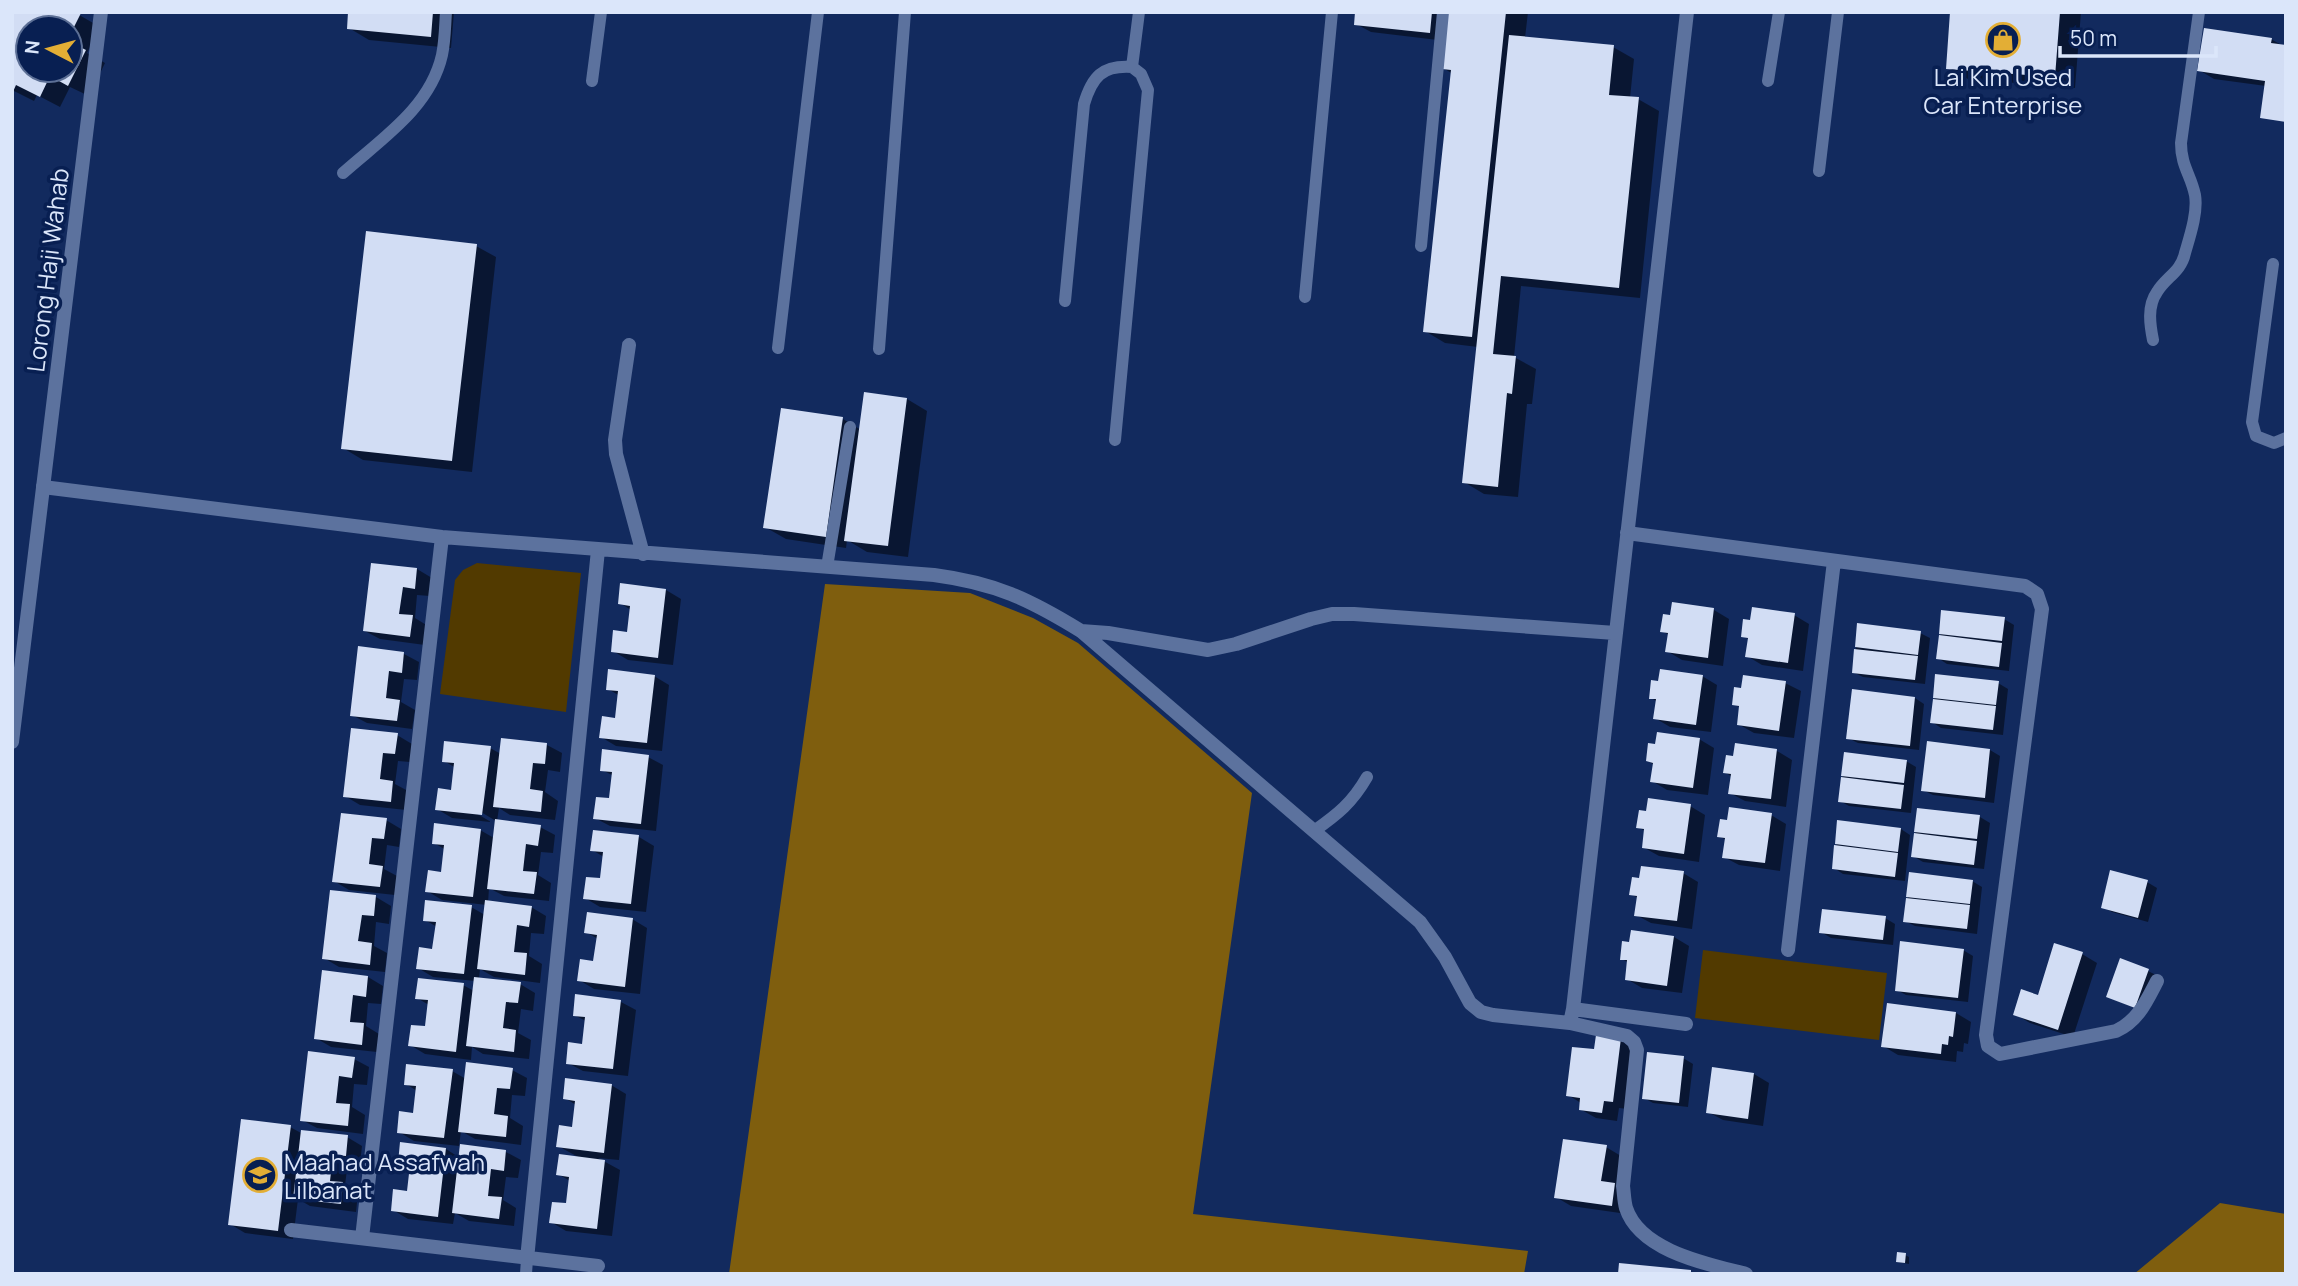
<svg xmlns="http://www.w3.org/2000/svg" width="2298" height="1286" font-family="Manrope,sans-serif">
  <style>
    .green { fill: #523a00 }
    .forest { fill: #7f5e0e }
    .shadow { fill: #0007; fill-rule: evenodd }
    .building { fill: #d2ddf4 }
    .lines { fill: none; stroke-linecap: round; stroke-linejoin: round }
    .service { stroke: #5c729e; stroke-width: 12 }
    .minor { stroke: #5c729e; stroke-width: 14 }
    .tertiary { stroke: #5c729e; stroke-width: 14 }
    .labels { text-anchor: middle; dominant-baseline: central; stroke-width: 7; stroke-linejoin: round; paint-order: stroke }
    .poi-label { font-size: 24px; fill: #dbe6fa; stroke: #081f52 }
    .street-label { font-size: 24px; fill: #dbe6fa; stroke: #081f52 }
  </style>
  <rect width="100%" height="100%" fill="#122a5e"/>
  <!-- green -->
  <path class="green" d="M477,563L581,573L566,712L440,694L455,580L463,570Z
    M1703,950L1887,973L1879,1040L1695,1018Z"/>
  <!-- forest -->
  <path class="forest" d="M825,584L970,593L1033,618L1078,643L1252,793L1193,1214L1528,1251L1524,1274H729Z
    M2220,1203L2286,1214V1274H2134Z"/>
  <!-- shadow -->
  <path class="shadow" d="M12,12H74L100,27L87,53L105,63L89,96L70,87L60,107L37,95L34,101L12,90ZM28,28H70V70H28Z
    M350,12H454L451,48L369,40L349,28Z
    M1357,12H1528L1525,38L1613,47L1634,59L1630,98L1638,99L1659,111L1640,298L1521,286L1514,357L1536,369L1532,404H1527L1518,497L1484,494L1464,482L1478,347L1445,343L1425,331L1453,74L1443,68L1446,41L1371,32L1356,24Z
    M1952,12H2081L2075,88L1968,79L1948,68Z
    M2271,39L2283,46L2266,86L2214,79L2199,70Z
    M476,246L496,257L472,472L363,460L343,448Z
    M907,399L927,411L908,557L867,552L847,540L846,548L786,539L765,527L843,419L861,430Z
    M417,569L432,578L430,596L417,595L415,618L428,626L425,645L380,639L365,631Z
    M666,590L681,599L673,665L628,660L613,651L629,634L631,610L620,603Z
    M1673,604L1714,610L1729,619L1723,666L1682,660L1667,651L1669,635L1662,631L1671,617Z
    M1943,612L2004,619L2014,625L2009,671L1947,664L1938,658Z
    M1794,615L1809,624L1803,671L1762,665L1747,656L1750,640L1743,636Z
    M1859,625L1920,633L1930,638L1925,684L1863,677L1853,672Z
    M360,648L404,654L419,662L417,680L404,679L401,702L415,710L412,729L367,723L352,715Z
    M654,676L669,685L662,751L616,746L601,737L617,720L620,696L608,689Z
    M1702,676L1717,685L1711,732L1670,727L1655,718L1658,702L1651,698Z
    M1937,676L1998,683L2008,689L2003,735L1941,728L1932,722Z
    M1785,683L1801,691L1794,738L1754,733L1738,724L1741,708L1734,704Z
    M1915,698L1924,704L1919,750L1858,743L1848,738Z
    M397,735L412,744L410,762L398,761L395,784L408,791L406,810L360,805L345,796Z
    M1699,739L1714,748L1708,795L1667,790L1652,781L1654,765L1647,760Z
    M503,740L547,745L562,753L560,772L548,770L545,792L558,801L555,820L510,815L499,808L497,821L540,827L555,835L553,853L541,852L538,875L551,883L549,901L504,896L489,888L488,903L531,907L546,916L544,934L531,933L529,956L542,964L540,983L494,977L480,969L479,979L520,984L535,993L533,1011L521,1009L518,1033L531,1040L529,1059L483,1054L472,1047L471,1060L425,1054L410,1045L426,1028L429,1005L417,998L463,985L474,991L476,981L433,977L418,968L434,951L437,927L425,920L471,907L485,915L487,905L442,900L427,891L443,874L446,850L434,843L480,830L494,838L496,821L476,809L474,812L491,822L452,818L437,809L453,792L456,768L444,761L490,748L501,754Z
    M1928,743L1990,750L2000,756L1994,803L1933,795L1923,790Z
    M1736,745L1777,751L1792,760L1786,807L1745,801L1730,793L1732,777L1725,772L1734,758Z
    M1845,754L1906,761L1916,767L1911,813L1849,806L1840,801Z
    M648,757L663,765L656,831L610,826L595,818L611,800L614,776L602,770Z
    M1690,806L1705,815L1699,862L1659,856L1643,847L1645,831L1638,827Z
    M1918,810L1980,817L1990,823L1984,869L1923,862L1913,856Z
    M1771,815L1786,824L1780,871L1739,865L1724,857L1726,840L1719,836Z
    M386,820L401,829L399,847L387,845L384,869L397,876L395,895L349,890L334,881Z
    M1839,822L1901,829L1910,835L1905,881L1843,874L1834,868Z
    M639,837L654,846L646,912L600,907L585,898L601,880L604,857L592,850Z
    M1683,873L1698,882L1692,929L1651,923L1636,915L1638,898L1631,894Z
    M1911,874L1972,881L1982,887L1977,934L1915,926L1905,921Z
    M2147,882L2157,888L2148,922L2112,912L2103,907Z
    M376,897L391,906L389,924L376,922L374,946L387,953L385,972L339,967L324,958Z
    M1885,918L1895,924L1893,945L1831,938L1821,932Z
    M632,919L647,928L640,994L594,989L579,980L595,963L598,939L586,932Z
    M1674,937L1689,946L1682,993L1642,988L1627,979L1629,963L1622,959Z
    M2056,945L2082,954L2097,963L2073,1037L2030,1023L2015,1014L2039,997Z
    M1963,950L1973,956L1968,1002L1906,995L1897,990Z
    M2148,971L2158,976L2145,1012L2108,997Z
    M368,977L383,986L381,1004L368,1003L366,1026L379,1034L377,1052L331,1047L316,1038Z
    M621,1002L636,1010L628,1076L583,1071L568,1063L584,1046L586,1021L574,1015Z
    M1956,1013L1971,1022L1968,1044L1964,1043L1963,1052L1957,1051L1956,1062L1898,1055L1883,1046Z
    M1620,1040L1635,1049L1628,1109L1619,1108L1617,1121L1596,1118L1580,1109L1581,1103L1568,1095L1596,1051Z
    M310,1053L354,1059L369,1067L367,1085L354,1084L352,1107L365,1115L363,1134L317,1128L302,1120Z
    M1683,1058L1693,1064L1688,1107L1653,1103L1644,1098Z
    M1714,1069L1754,1074L1769,1083L1763,1126L1723,1120L1708,1112Z
    M512,1070L527,1078L525,1096L512,1095L510,1118L523,1126L521,1145L475,1139L461,1131L459,1146L414,1141L399,1132L415,1115L417,1091L406,1084L452,1071L466,1079Z
    M611,1085L626,1094L619,1160L598,1158L620,1170L612,1236L566,1231L551,1222L567,1205L570,1181L558,1174L580,1158L558,1146L574,1129L576,1105L565,1098Z
    M290,1127L303,1134L347,1137L362,1146L360,1164L348,1162L345,1185L358,1193L356,1212L310,1206L298,1199L293,1239L245,1233L230,1224Z
    M1606,1147L1621,1156L1627,1214L1571,1206L1556,1197Z
    M446,1149L460,1158L506,1152L521,1160L518,1178L506,1177L503,1200L516,1208L514,1226L469,1221L455,1213L453,1224L408,1219L393,1210L409,1193L411,1169L400,1162Z
    M1905,1255L1909,1257V1264L1898,1262Z"/>
  <!-- building -->
  <path class="building" d="M12,12L81,13L70,35V28H28V70H70V42L86,50L68,86L50,76L40,97L16,85L12,94Z
    M348,12H433L431,37L347,29Z
    M1355,12H1432L1430,33L1354,25Z
    M1448,12H1506L1472,337L1423,332L1451,70L1442,69Z
    M1950,12H2060L2055,77L1946,69Z
    M2204,28L2272,38L2271,43L2286,45V122L2260,118L2265,81L2197,71Z
    M1509,35L1614,45L1609,95L1639,97L1619,288L1501,276L1493,354L1516,356L1512,394L1507,393L1498,487L1462,483Z
    M366,231L477,244L452,461L341,449Z
    M864,392L907,398L888,546L844,541Z
    M781,408L843,417L826,537L763,528Z
    M371,563L417,568L415,589L403,587L399,614L413,615L410,637L363,631Z
    M620,583L666,589L658,658L611,652L613,630L627,632L630,606L618,604Z
    M1672,602L1714,608L1708,658L1665,652L1668,633L1660,632L1663,614L1670,615Z
    M1752,607L1795,613L1788,663L1745,657L1748,638L1741,637L1743,619L1750,620Z
    M1941,610L2005,617L2002,641L1939,634Z
    M1857,623L1921,631L1918,655L1855,647Z
    M1939,635L2002,643L1999,667L1936,659Z
    M358,646L404,652L402,673L389,671L386,698L400,700L397,721L350,716Z
    M1854,649L1918,656L1915,680L1852,673Z
    M608,669L655,675L647,743L599,738L602,716L615,718L618,691L606,690Z
    M1660,669L1703,675L1696,725L1653,719L1656,699H1649L1651,680L1658,681Z
    M1935,674L1999,681L1996,705L1933,698Z
    M1743,675L1786,681L1779,731L1737,725L1739,706L1732,705L1734,687L1741,688Z
    M1852,689L1915,697L1910,746L1846,739Z
    M1933,699L1996,706L1993,730L1930,723Z
    M351,728L398,733L395,754L383,753L380,779L393,781L391,802L343,797Z
    M1657,732L1700,738L1693,788L1650,782L1653,763L1646,761L1648,743L1655,744Z
    M501,738L547,743L545,764L533,763L530,789L543,791L541,812L493,807Z
    M444,741L491,746L482,815L435,810L438,788L451,790L454,763L442,762Z
    M1927,741L1990,749L1985,798L1921,791Z
    M1735,743L1777,749L1771,799L1728,794L1731,774L1723,773L1726,755L1733,756Z
    M602,749L649,755L641,824L593,819L596,797L609,798L612,772L600,771Z
    M1844,752L1907,760L1904,783L1841,776Z
    M1841,777L1904,785L1901,809L1838,802Z
    M1648,798L1691,804L1684,854L1642,848L1644,829L1636,828L1639,810L1646,811Z
    M1729,807L1772,813L1765,863L1722,858L1725,838L1717,837L1720,819L1727,820Z
    M1917,808L1980,815L1977,839L1914,832Z
    M341,813L387,818L384,839L372,838L369,864L383,866L380,887L332,882Z
    M495,819L541,825L538,846L526,844L523,871L537,872L534,894L487,889Z
    M1837,820L1901,828L1898,852L1835,844Z
    M434,823L481,829L473,897L425,892L428,870L441,872L444,845L432,844Z
    M593,830L639,835L631,904L583,899L586,877L600,878L603,852L590,851Z
    M1914,833L1977,841L1974,865L1911,857Z
    M1834,845L1898,853L1895,877L1832,869Z
    M1641,866L1684,871L1677,921L1634,916L1637,896L1629,895L1632,877L1639,878Z
    M2110,870L2148,880L2138,918L2101,908Z
    M1909,872L1973,880L1970,904L1906,897Z
    M330,890L376,895L374,916L362,915L358,941L372,943L370,965L322,959Z
    M1906,898L1970,905L1967,929L1903,922Z
    M425,900L472,905L464,974L416,969L419,947L432,949L436,922L423,921Z
    M485,900L532,906L529,927L517,925L514,952L527,953L525,975L477,969Z
    M1822,909L1886,916L1883,940L1819,933Z
    M587,912L633,918L625,987L577,981L580,959L593,961L597,935L584,933Z
    M1631,930L1674,936L1667,986L1625,980L1627,960H1620L1622,941L1629,942Z
    M1900,941L1964,949L1958,998L1895,991Z
    M2054,943L2083,952L2058,1030L2013,1015L2021,989L2038,995Z
    M2120,958L2149,969L2135,1008L2106,997Z
    M322,970L368,976L366,997L353,995L350,1022L364,1023L362,1045L314,1039Z
    M474,977L521,982L518,1003L506,1002L503,1028L516,1030L514,1052L466,1046Z
    M418,978L464,983L456,1052L408,1046L411,1025L425,1026L428,1000L415,999Z
    M575,994L621,1000L613,1069L566,1064L568,1042L582,1044L585,1017L573,1016Z
    M1887,1003L1956,1012L1953,1037L1949,1036L1948,1045L1942,1044L1941,1054L1881,1047Z
    M1596,1035L1621,1038L1613,1102L1604,1101L1602,1113L1579,1110L1580,1098L1566,1096L1572,1047L1594,1049Z
    M308,1051L355,1057L352,1078L339,1076L336,1103L350,1104L348,1126L300,1121Z
    M1647,1052L1684,1056L1679,1103L1642,1099Z
    M466,1062L513,1068L510,1089L497,1088L494,1114L508,1116L506,1137L458,1132Z
    M406,1064L453,1069L444,1138L397,1133L399,1111L413,1113L416,1086L404,1085Z
    M1712,1067L1754,1073L1748,1119L1706,1113Z
    M565,1078L612,1084L604,1153L556,1147L559,1125L572,1127L575,1101L563,1099Z
    M241,1119L291,1125L278,1231L228,1225Z
    M301,1130L348,1135L346,1156L333,1155L330,1181L343,1182L341,1204L293,1199Z
    M1563,1139L1607,1145L1601,1181L1615,1183L1612,1206L1554,1198Z
    M400,1142L446,1148L438,1217L391,1211L393,1189L407,1191L410,1165L398,1163Z
    M460,1144L506,1150L504,1171L491,1169L488,1196L502,1197L499,1219L452,1213Z
    M559,1154L605,1160L597,1229L549,1223L552,1202L566,1203L569,1177L556,1175Z
    M1897,1252L1906,1253L1905,1263L1896,1262Z
    M1619,1263L1691,1270V1274H1618Z"/>
  <g class="lines">
    <!-- service -->
    <path class="service" d="M592,81L601,12
      M1768,81L1779,12
      M1819,171L1838,12
      M343,173C381,139 430,108 442,55C445,41 445,26 446,12
      M1421,246L1443,12
      M2273,264L2252,422L2256,436L2274,443L2286,438
      M1305,297L1332,12
      M1065,301L1084,104C1092,77 1102,65 1132,67L1139,12
      M2153,340C2150,325 2147,306 2157,292C2166,277 2181,272 2185,253C2190,236 2198,212 2195,195C2191,175 2181,166 2181,143L2199,12
      M778,348L818,12
      M879,349L905,12
      M1115,440L1148,90L1141,74L1132,67
      M827,567L850,427
      M1314,831C1338,814 1352,803 1367,777
      M526,1274L527,1259"/>
    <!-- minor -->
    <path class="minor" d="M629,345L615,440L616,454L643,554
      M43,487L442,537L934,575C995,583 1029,599 1081,631L1420,922L1445,957L1470,1003L1481,1012L1493,1015L1570,1023L1573,1009L1686,1024
      M1627,533L2025,586L2037,594L2042,609L1986,1035L1988,1046L2000,1054L2116,1031C2138,1021 2146,1002 2157,981
      M1081,631L1108,633L1208,650L1236,644L1311,619L1332,614H1354L1615,633
      M1788,950L1834,561
      M1573,1009L1687,12
      M1570,1023L1627,1036L1634,1042L1637,1050L1623,1186C1624,1193 1624,1201 1626,1208C1640,1251 1707,1264 1746,1274
      M291,1230L598,1266
      M362,1238L442,537
      M527,1259L598,550"/>
    <!-- tertiary -->
    <path class="tertiary" d="M12,742L101,12"/>
  </g>
  <!-- icons -->
  <defs>
    <g id="shop-ring" transform="scale(1.75)"><circle r="9.5" fill="#081f52" stroke="#e3ae35" stroke-width="1.5"/><path d="M-5-2.5h2.3a2.7 3.5 0 0 1 5.4 0H5L5.5 6h-11ZM-1.5-2.5h3a1.5 2.3 0 0 0-3 0Z" fill="#e3ae35"/></g>
    <g id="school-ring" transform="scale(1.75)"><circle r="9.5" fill="#081f52" stroke="#e3ae35" stroke-width="1.5"/><path d="M0-5L7-2L0 1L-7-2ZM-4 1L0 2.5L4 1V4Q0 6-4 4Z" fill="#e3ae35"/></g>
  </defs>
  <g fill-rule="evenodd">
    <use href="#shop-ring" x="2003" y="40"/>
    <use href="#school-ring" x="260" y="1175"/>
  </g>
  <g class="labels">
    <!-- poi labels -->
    <g class="poi-label">
      <text x="2003" y="76">Lai Kim Used<tspan x="2003" dy="28">Car Enterprise</tspan></text>
      <text x="284" y="1161" text-anchor="start">Maahad Assafwah<tspan x="284" dy="28">Lilbanat</tspan></text>
    </g>
    <!-- street labels -->
    <g class="street-label">
      <text transform="translate(47 270) rotate(-83)">Lorong Haji Wahab</text>
    </g>
  </g>
  <!-- border -->
  <rect width="2298" height="1286" fill="none" stroke="#dbe6fa" stroke-width="28"/>
  <!-- north arrow -->
  <g transform="translate(49 49) rotate(276)"><circle r="33" fill="#081f52" stroke="#5c6f95" stroke-width="2"/>
  <path d="M0-5L12 26L0 18L-12 26Z" fill="#e3ae35"/>
  <text y="-10" font-size="19" font-weight="bold" text-anchor="middle" fill="#dbe6fa">N</text>
  </g>
  <!-- scale -->
  <path d="M2060 46v10h156v-10" fill="none" stroke="#dbe6fa" stroke-width="3.5"/>
  <text x="2070" y="46" font-size="21" fill="#dbe6fa" stroke="#081f52" stroke-width="5" paint-order="stroke">50 m</text>
</svg>
